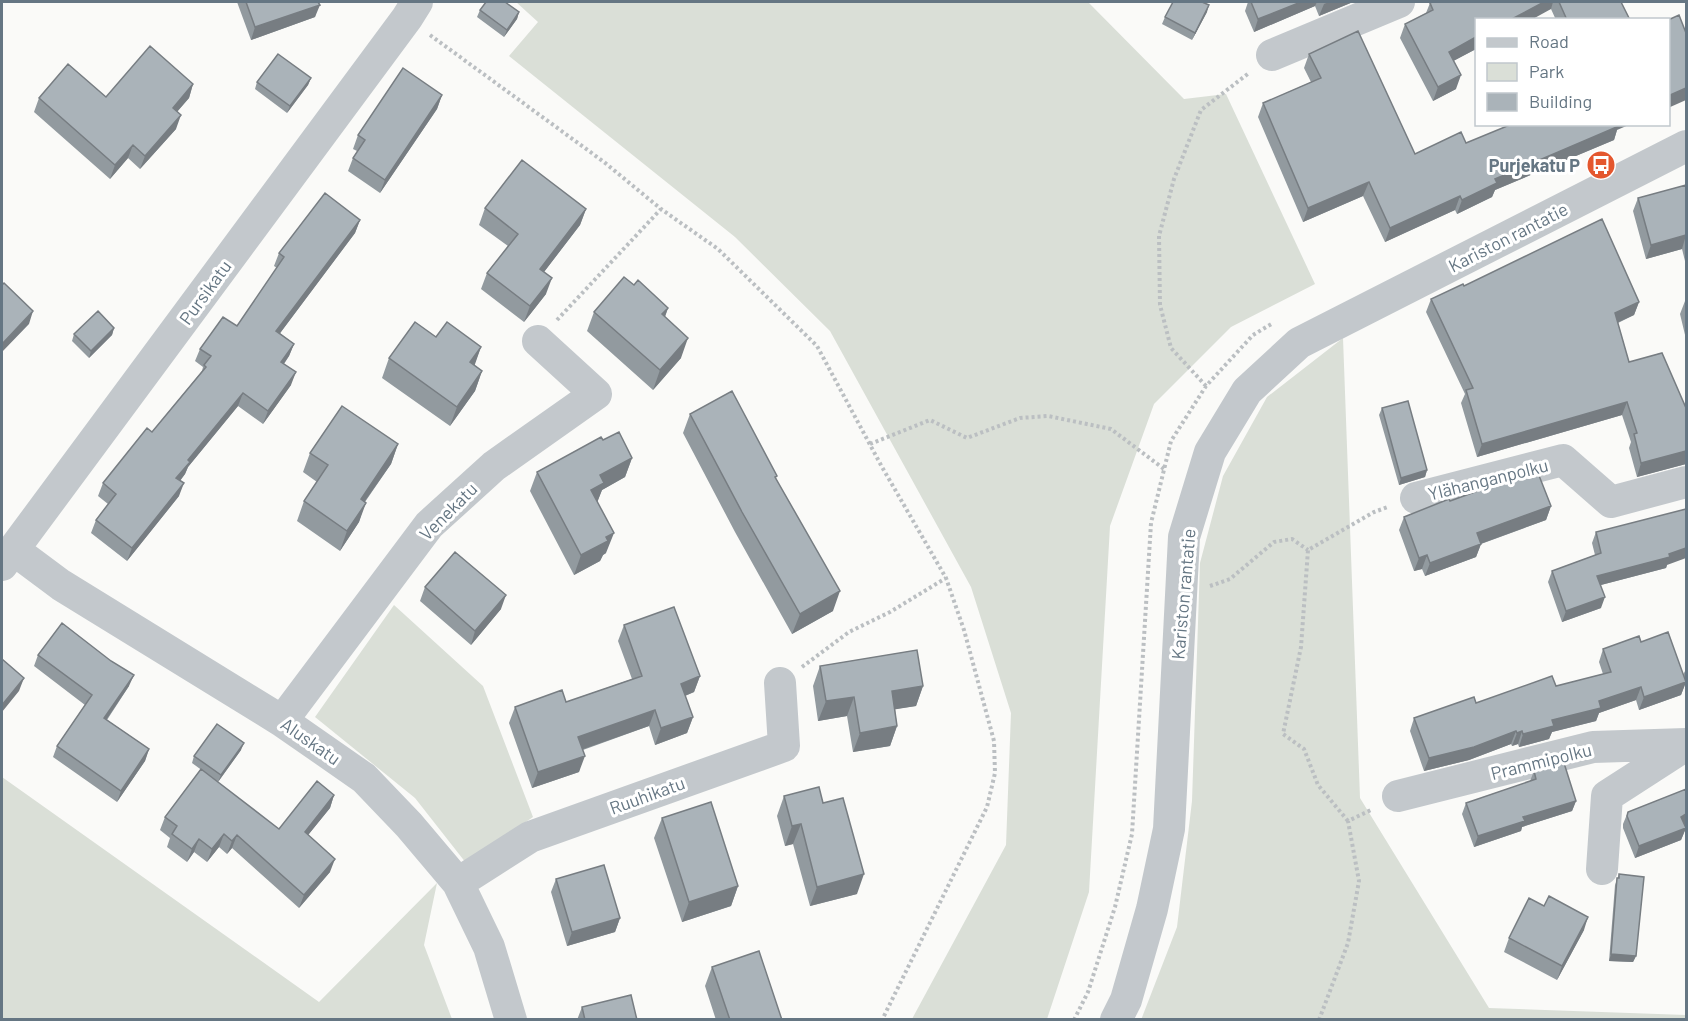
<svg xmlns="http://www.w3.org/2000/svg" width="1688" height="1021" font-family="Barlow,sans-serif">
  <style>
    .green { fill: #dadfd7 }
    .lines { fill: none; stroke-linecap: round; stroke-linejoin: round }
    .path { stroke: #bbbfc2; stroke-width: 4; stroke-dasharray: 3 3; stroke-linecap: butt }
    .minor { stroke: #c3c8cc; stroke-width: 32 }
    .wall { fill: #929a9f }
    .shaded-wall { fill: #777d82 }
    .building { fill: #aab3b9; stroke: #777d82; stroke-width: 1.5 }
    .labels { text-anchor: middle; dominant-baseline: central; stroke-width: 6; stroke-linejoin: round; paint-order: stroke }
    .poi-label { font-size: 18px; font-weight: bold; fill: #657683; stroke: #fff; text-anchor: end }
    .street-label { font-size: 18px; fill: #657683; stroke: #fff }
  </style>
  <rect width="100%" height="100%" fill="#fafaf8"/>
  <!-- green -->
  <path class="green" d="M516,2H1088L1184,99L1226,94L1315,284L1231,327L1154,404L1110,526L1089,892L1047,1019H912L1006,845L1011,713L971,587L830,331L735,237L509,56L538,22Z
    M1343,338L1360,798L1489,1008L1686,1015V1019L1141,1020L1177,927L1192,801L1200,563L1223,476L1267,397Z
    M394,605L483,686L533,817L466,863L415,798L315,717Z
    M2,777L319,1002L437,883L424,945L452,1019H2Z"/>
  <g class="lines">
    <!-- path -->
    <path class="path" d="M430,35L604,162L661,209L718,249L817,346L882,467L946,578L964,630L994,741L995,773L987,807L882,1020
      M557,320L661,209
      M1206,386L1171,348L1160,305L1159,236L1174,179L1201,110L1249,73
      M870,444L930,420L967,438L1020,418L1048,416L1111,429L1164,469
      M1210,586L1230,579L1274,542L1292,539L1308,550
      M802,667L849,632L890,612L946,578
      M1348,821L1318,785L1304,749L1283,734L1301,647L1308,550L1374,512L1388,507
      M1074,1020L1088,992L1115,907L1132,834L1151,523L1171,441L1206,386L1253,335L1273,323
      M1319,1020L1348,943L1359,881L1348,821L1373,809"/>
    <!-- minor -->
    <path class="minor" d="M1272,55L1399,2
      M1416,498L1563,460L1611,502L1686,482
      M14,550L61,585L282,721L364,778L409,825L458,883L489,947L511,1020
      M2,565L407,18L417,2
      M282,721L429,525L494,466L596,394L538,341
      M1398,796L1593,747L1686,744
      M1602,869L1607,796L1686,745
      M458,883L530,837L784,746L780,683
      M1116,1020L1126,1000L1152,909L1169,829L1184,537L1210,452L1247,391L1299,343L1686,146"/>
  </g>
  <!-- wall -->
  <path class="wall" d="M237,2H318L315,17L251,40Z
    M1248,2H1353L1319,16L1315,6L1254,32L1245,11Z
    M1432,2H1621L1630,20H1556L1551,9L1476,20V49L1453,61L1456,89L1433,101L1400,38L1405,24L1426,13L1430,3Z
    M480,10L519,12L517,19L504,37L477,17Z
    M1207,12L1192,40L1162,24L1165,17Z
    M1309,54L1415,154L1466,143L1617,130L1614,140L1495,190L1492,197L1457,214L1455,210L1385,242L1363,196L1303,222L1258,117L1263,103L1311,82L1304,68Z
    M311,78L308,85L287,113L255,89L257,82Z
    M193,84L189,98L177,112L176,129L140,169L128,158L110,179L34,112L39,98L106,97Z
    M442,95L437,109L380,193L348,171L353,158L357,151L353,149L358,135Z
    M1686,185V265L1682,249L1646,259L1633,211L1638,198Z
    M485,208L586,209L580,225L544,272L546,294L524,322L481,289L487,273L508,246L479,225Z
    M360,220L355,233L280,333L294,344L289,356L284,364L291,385L263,424L238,406L188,467L185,474L180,481L179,496L127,561L91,533L96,520L108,504L98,496L103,483L152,432L202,371L203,367L195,361L200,349L237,326L277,268L274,266L279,253Z
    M1431,299L1639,302L1634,315L1618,323L1629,362L1686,408V464L1637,477L1629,448L1631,442L1622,415L1477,457L1461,403L1465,394L1426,312Z
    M1686,300V339L1680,314L1685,301Z
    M668,308L665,317L681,358L653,390L587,331L594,312Z
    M114,328L112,335L89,358L72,341L74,334Z
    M481,347L474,365L482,371L475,391L450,426L382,378L389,358Z
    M1382,408L1427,470L1425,477L1399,485L1379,415Z
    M690,414L777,476L776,478L833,611L792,634L735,532L683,433Z
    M603,440L632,458L625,477L602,490L597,502L606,553L603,555L600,561L574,575L530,491L537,472Z
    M398,444L391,464L365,502L359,522L340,551L297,521L304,501L317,482L303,472L310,453Z
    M1450,501L1551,506L1546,520L1481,544L1476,557L1425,576L1422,569L1414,571L1399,530L1404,517Z
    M1596,532L1667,565L1666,568L1601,585V608L1562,622L1548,582L1552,571L1595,555L1592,543Z
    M425,587L501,609L471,645L420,601Z
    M624,625L700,676L694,692L685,696L693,717L687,733L655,745L649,726L583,750L579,772L532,788L509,723L515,707L566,702L632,679L618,641Z
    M1641,642L1683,675L1686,669V684V682L1681,695L1639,710L1636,700L1599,713L1596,721L1552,732L1549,739L1519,747L1518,744L1512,746L1511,744L1469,760L1424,771L1410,731L1414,718L1476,703L1556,686L1603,674L1599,662L1603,649Z
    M38,655L129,686L107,720L149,749L145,761L117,802L53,757L57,746L85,705L34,666Z
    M820,666L923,686L916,706L895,709L897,726L890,746L853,752L847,716L818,721L813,686Z
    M241,750L218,782L192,763L194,756Z
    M1534,771L1576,801L1572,811L1522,827L1521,831L1474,847L1462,814L1466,803L1530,781Z
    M334,795L330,808L308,835L330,872L299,908L232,848L227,854L219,847L207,862L194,852L187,862L167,847L170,838L160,830L165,817L279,829Z
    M784,796L823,803L857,894L810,906L793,844L785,846L777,816Z
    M1628,812L1685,825L1686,828L1681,840L1635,858L1623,828V824Z
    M662,818L738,886L731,906L682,922L654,838Z
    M1619,874L1636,956L1633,962L1609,961L1615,885Z
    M556,879L620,918L615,932L567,946L551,892Z
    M1544,906L1584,930L1557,980L1504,952L1509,938Z
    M712,967L782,1020H716L705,986Z
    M582,1007L637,1020H577Z"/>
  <!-- shaded-wall -->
  <path class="shaded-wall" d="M1301,2H1317L1315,6L1254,32L1258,19Z
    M1329,2H1353L1319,16L1324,4Z
    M1544,2H1553L1551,9L1531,20H1510Z
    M320,5L315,17L251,40L255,27Z
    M1209,5L1207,12L1192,40L1195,33Z
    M519,12L517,19L504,37L507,30Z
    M1476,37V49L1444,66L1449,52Z
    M1461,75L1456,89L1433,101L1438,87Z
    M311,78L308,85L287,113L290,106Z
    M193,84L189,98L168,122L173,108Z
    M1686,88V100L1668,108V96Z
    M442,95L437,109L380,193L385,180Z
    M181,115L176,129L140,169L145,156Z
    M1614,124H1631L1617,130L1614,140L1495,190L1492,197L1457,214L1462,200L1495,179Z
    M133,145L128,158L110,179L115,165Z
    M1369,182L1363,196L1303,222L1308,208Z
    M1460,196L1455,210L1385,242L1390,228Z
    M586,209L580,225L534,285L540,269Z
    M360,220L355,233L272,344L276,331Z
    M1686,235L1682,249L1646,259L1651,245Z
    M552,278L546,294L524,322L530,306Z
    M1639,302L1634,315L1610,326L1615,313Z
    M668,308L661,327L662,314Z
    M33,311L29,324L2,352V344Z
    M114,328L112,335L89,358L91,351Z
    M688,338L681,358L653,390L660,370Z
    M294,344L289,356L276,375L281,362Z
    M481,347L474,367L470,362Z
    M482,371L475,391L450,426L457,407Z
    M296,372L291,385L263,424L268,411Z
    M243,393L238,406L188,467L185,474L172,491L176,478L188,460Z
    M1627,402L1622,415L1477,457L1482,444Z
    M398,444L391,464L353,518L361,499Z
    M1686,451V464L1637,477L1641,463Z
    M632,458L625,477L602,490L597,503L591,490L600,475Z
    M1427,470L1425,477L1399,485L1401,478Z
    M184,483L179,496L127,561L132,548Z
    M366,503L359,522L340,551L347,531Z
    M1551,506L1546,520L1472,547L1477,533Z
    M614,533L606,553L603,555L600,561L574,575L581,555L606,537Z
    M1481,544L1476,557L1425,576L1430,563Z
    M1686,548V558L1667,565L1666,568L1593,587L1597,576Z
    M1427,555L1422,569L1414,571L1419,558Z
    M840,591L833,611L792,634L800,614Z
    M506,595L501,609L471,645L475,631Z
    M1605,597L1601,608L1562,622L1566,611Z
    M134,675L129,686L100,729L104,718Z
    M700,676L694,692L675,700L681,684Z
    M24,678L19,691L2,712V705Z
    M1686,682L1681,695L1639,710L1644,697Z
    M923,686L916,706L885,711L892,691Z
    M1641,687L1636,700L1599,713L1596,721L1552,732L1549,739L1519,747L1523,734L1552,720L1599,701Z
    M854,697L847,716L818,721L826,701Z
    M655,710L649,726L572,753L578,737Z
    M693,717L687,733L655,745L661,728Z
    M897,726L890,746L853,752L860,733Z
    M1516,731L1511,744L1469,760L1424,771L1429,758Z
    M1522,731L1518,744L1512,746L1517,733Z
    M244,743L241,750L218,782L221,775Z
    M149,749L145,761L117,802L121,791Z
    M585,756L579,772L532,788L538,772Z
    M334,795L330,808L300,845L305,832Z
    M1576,801L1572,811L1522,827L1521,831L1474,847L1478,836L1523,817Z
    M1686,814V825L1677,829L1681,817Z
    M801,824L793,844L785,846L792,826Z
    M1686,828L1681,840L1635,858L1639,846Z
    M224,834L219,847L207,862L212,849Z
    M237,835L232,848L227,854L232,841Z
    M199,839L194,852L187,862L192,849Z
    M335,859L330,872L299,908L304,895Z
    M864,874L857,894L810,906L817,887Z
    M738,886L731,906L682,922L689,902Z
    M1588,917L1584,930L1557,980L1562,966Z
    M620,918L615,932L567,946L572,932Z
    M1611,954L1636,956L1633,962L1609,961Z"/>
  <!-- building -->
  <path class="building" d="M246,2H318L320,5L255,27Z
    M486,2H505L519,12L507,30L480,10Z
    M1173,2H1202L1209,5L1195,33L1165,17Z
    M1251,2H1301L1258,19Z
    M1432,2H1544L1510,20H1476V37L1449,52L1461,75L1438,87L1405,24L1433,10L1430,3Z
    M1559,2H1621L1630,20H1567Z
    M1679,15L1686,33V88L1668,96V20Z
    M1358,31L1415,154L1461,132L1466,143L1512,124H1618L1619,126L1495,179L1497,183L1462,200L1460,196L1390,228L1369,182L1308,208L1263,103L1321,78L1309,54Z
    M150,46L193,84L173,108L181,115L145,156L133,145L115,165L39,98L68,64L106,97Z
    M278,54L311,78L290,106L257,82Z
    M403,68L442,95L385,180L353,158L365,140L358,135Z
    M522,160L586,209L540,269L552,278L530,306L487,273L518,234L485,208Z
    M1686,185V235L1651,245L1638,198Z
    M325,193L360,220L276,331L294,344L281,362L296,372L268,411L243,393L188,460L190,462L176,478L184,483L132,548L96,520L116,494L103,483L147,428L152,432L206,367L204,365L211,356L200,349L223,317L237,326L284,257L279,253Z
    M1602,219L1639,302L1615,313L1629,362L1662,353L1686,408V451L1641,463L1634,434L1637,433L1627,402L1482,444L1466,390L1473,388L1431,299L1463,284L1464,286Z
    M624,277L634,285L638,280L668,308L662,314L688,338L660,370L594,312Z
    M4,283L33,311L2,344V285Z
    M98,311L114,328L91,351L74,334Z
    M415,322L436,337L447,322L481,347L470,362L482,371L457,407L389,358Z
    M732,391L777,476L775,477L840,591L800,614L742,512L690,414Z
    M1408,401L1427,470L1401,478L1382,408Z
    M342,406L398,444L361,499L366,503L347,531L304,501L328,465L310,453Z
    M619,432L632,458L600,475L604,483L591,490L614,533L606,537L608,541L581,555L537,472L601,437L603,440Z
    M1538,473L1551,506L1477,533L1481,544L1430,563L1427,555L1419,558L1404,517L1449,499L1450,501L1502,482Z
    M1686,509V548L1669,554L1670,557L1597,576L1605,597L1566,611L1552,571L1601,553L1596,532Z
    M455,552L506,595L475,631L425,587Z
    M674,607L700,676L681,684L693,717L661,728L655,710L578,737L585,756L538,772L515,707L562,690L566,702L642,676L624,625Z
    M62,623L111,661L134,675L104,718L149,749L121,791L57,746L92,695L38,655Z
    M1668,632L1686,682L1644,697L1641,687L1599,701L1601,708L1552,720L1554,726L1523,734L1522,731L1517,733L1516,731L1474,747L1429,758L1414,718L1474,697L1476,703L1552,676L1556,686L1611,672L1603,649L1639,636L1641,642Z
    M917,650L923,686L892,691L897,726L860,733L854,697L826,701L820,666Z
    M2,659L24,678L2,705Z
    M217,724L244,743L221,775L194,756Z
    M1564,763L1576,801L1523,817L1525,821L1478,836L1466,803L1536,779L1534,771Z
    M201,769L279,829L317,781L334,795L305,832L335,859L304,895L237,835L232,841L224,834L212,849L199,839L192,849L172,834L177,826L165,817Z
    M819,787L823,803L843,798L864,874L817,887L801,824L792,826L784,796Z
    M1686,789V814L1681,817L1686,828L1639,846L1627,816L1628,812Z
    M711,802L738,886L689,902L662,818Z
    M604,865L620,918L572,932L556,879Z
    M1619,874L1644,877L1636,956L1611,954L1617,878H1619Z
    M1549,896L1588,917L1562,966L1509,938L1529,898L1544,906Z
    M759,951L782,1020H730L712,967Z
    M631,995L637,1020H585L582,1007Z"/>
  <!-- icons -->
  <defs>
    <g id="bus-disc" transform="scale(1.5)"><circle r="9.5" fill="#e4572e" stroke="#fff"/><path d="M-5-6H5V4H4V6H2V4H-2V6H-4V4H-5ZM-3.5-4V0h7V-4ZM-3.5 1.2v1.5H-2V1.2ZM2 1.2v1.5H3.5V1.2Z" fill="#fff"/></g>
  </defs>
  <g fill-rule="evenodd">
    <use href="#bus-disc" x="1601" y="165"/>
  </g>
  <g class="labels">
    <!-- poi labels -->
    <g class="poi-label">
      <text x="1580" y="165">Purjekatu P</text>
    </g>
    <!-- street labels -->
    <g class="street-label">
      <text transform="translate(1508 237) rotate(-27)">Kariston rantatie</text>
      <text transform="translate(205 292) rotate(-54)">Pursikatu</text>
      <text transform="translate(1488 479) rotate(-14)">Ylähanganpolku</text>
      <text transform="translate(448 511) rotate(-45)">Venekatu</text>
      <text transform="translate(1183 594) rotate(-85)">Kariston rantatie</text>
      <text transform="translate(311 741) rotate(35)">Aluskatu</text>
      <text transform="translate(1541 761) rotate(-14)">Prammipolku</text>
      <text transform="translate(647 795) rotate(-20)">Ruuhikatu</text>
    </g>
  </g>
  <!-- border -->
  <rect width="1688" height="1021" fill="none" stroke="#657683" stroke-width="6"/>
  <!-- legend -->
  <rect x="1475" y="18" width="195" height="108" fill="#ffffff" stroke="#c1c8cd" stroke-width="1.5"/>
  <rect x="1487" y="38" width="30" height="9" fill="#c3c8cc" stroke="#c1c8cd" stroke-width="1.5"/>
  <text x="1529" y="48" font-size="18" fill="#657683">Road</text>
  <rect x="1487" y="63" width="30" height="18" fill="#dadfd7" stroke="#c1c8cd" stroke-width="1.5"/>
  <text x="1529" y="78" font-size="18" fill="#657683">Park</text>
  <rect x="1487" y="93" width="30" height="18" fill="#aab3b9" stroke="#c1c8cd" stroke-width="1.5"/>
  <text x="1529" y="108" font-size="18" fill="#657683">Building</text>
</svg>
